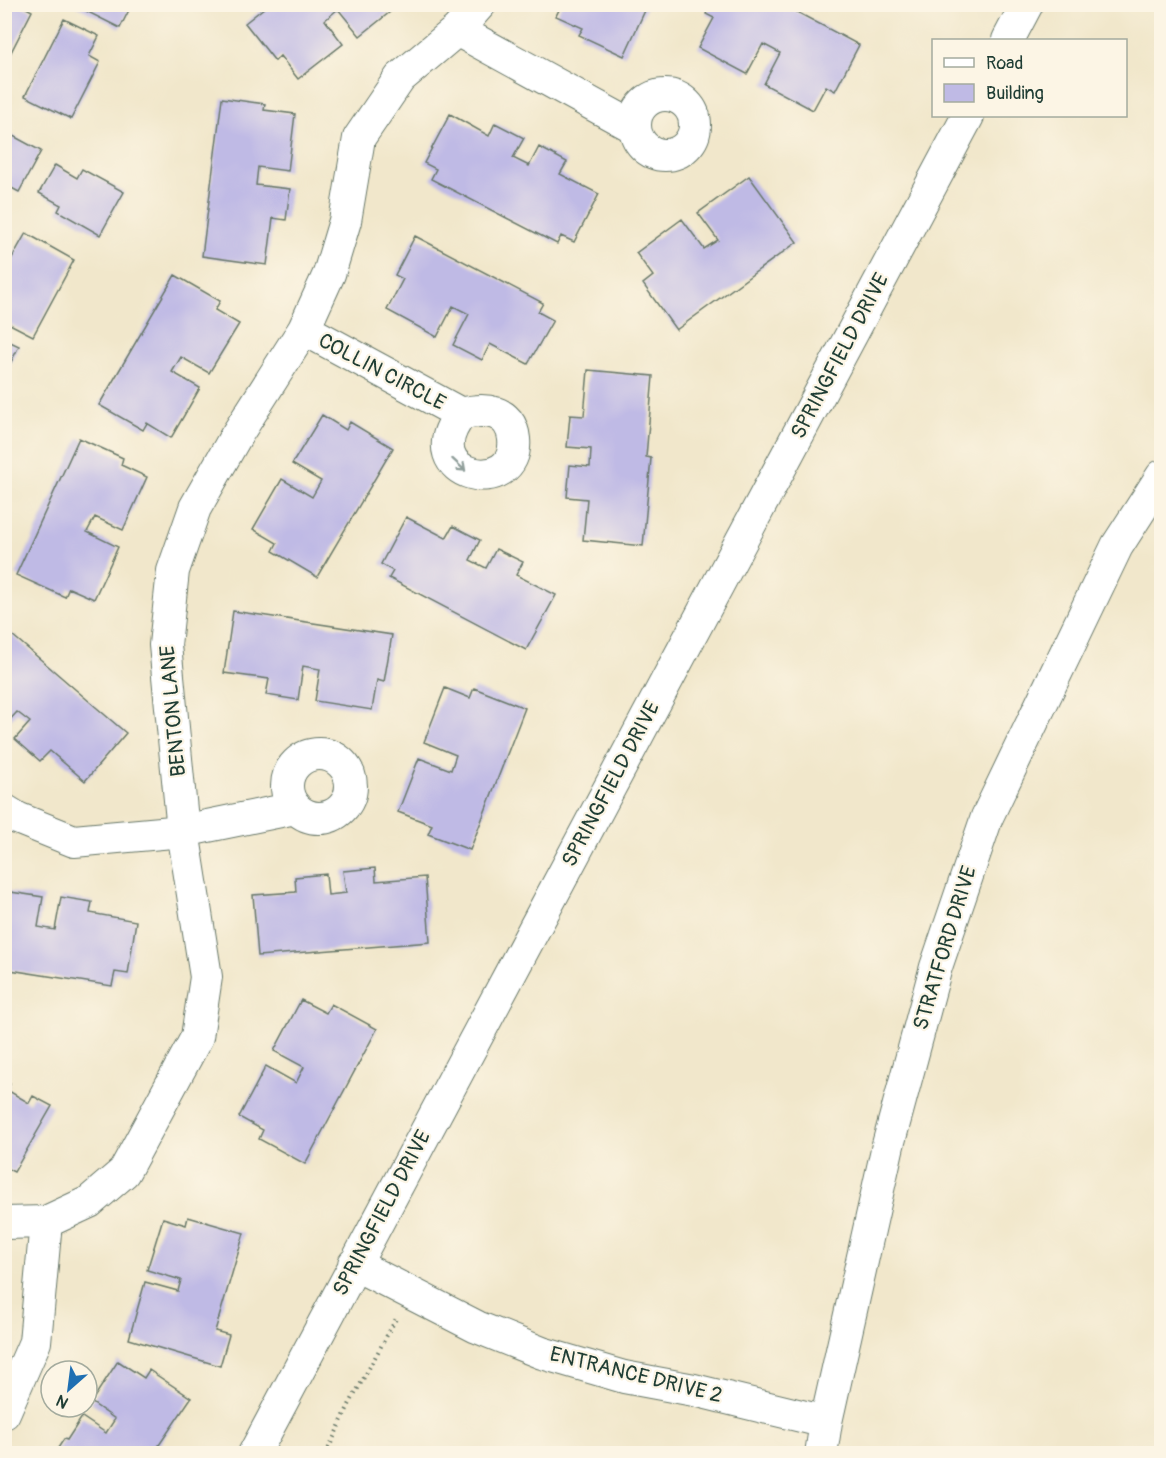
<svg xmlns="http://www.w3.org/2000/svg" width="1166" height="1458" font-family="Pangolin,sans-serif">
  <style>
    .building { fill: #bfbae5 }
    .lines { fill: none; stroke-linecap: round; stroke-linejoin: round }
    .minor-casing { stroke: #687869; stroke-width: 34 }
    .path { stroke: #687869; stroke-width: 4; stroke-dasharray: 1.5 4.5; stroke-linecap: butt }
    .minor { stroke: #fff; stroke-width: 32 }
    .oneway { stroke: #8f9e9a }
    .labels { text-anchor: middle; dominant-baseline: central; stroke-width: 4.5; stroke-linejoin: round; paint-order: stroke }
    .street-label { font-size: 21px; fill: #1f3d34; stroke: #fcf5e5 }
  </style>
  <rect width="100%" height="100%" fill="#fcf5e5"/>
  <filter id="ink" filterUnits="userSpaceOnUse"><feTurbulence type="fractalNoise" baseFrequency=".0167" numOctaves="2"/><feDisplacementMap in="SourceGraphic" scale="12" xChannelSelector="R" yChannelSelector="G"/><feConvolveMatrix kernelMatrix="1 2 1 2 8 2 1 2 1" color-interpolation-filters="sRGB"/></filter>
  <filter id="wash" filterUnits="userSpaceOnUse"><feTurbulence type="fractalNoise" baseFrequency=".008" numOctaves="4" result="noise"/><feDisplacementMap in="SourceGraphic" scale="24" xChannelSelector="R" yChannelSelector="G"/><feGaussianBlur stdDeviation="1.35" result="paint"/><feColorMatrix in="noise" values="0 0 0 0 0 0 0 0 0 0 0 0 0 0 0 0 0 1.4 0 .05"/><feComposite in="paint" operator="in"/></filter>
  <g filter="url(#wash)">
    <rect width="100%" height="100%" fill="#f1e7cb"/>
    <g id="blocks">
      <!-- building -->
      <path class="building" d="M4,4H19L32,11L8,58L4,56Z
        M77,4H132L120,28L76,6Z
        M269,4H400L360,36L338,9L325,20L343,44L298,79L280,56L275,61L245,23Z
        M562,4H648L624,56L579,35L583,28L556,16Z
        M711,4H782L859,45L835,91L826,86L813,110L764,84L780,53L763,44L747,74L698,48L714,18L706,14Z
        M64,19L99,36L89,56L100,62L71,119L25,96Z
        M222,98L265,104L264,110L295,114L288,171L258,167L256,185L290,189L286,220L273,218L267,265L202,256Z
        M450,114L489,136L495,123L524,138L513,158L529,166L539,147L567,162L560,174L599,194L574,242L561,236L557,244L431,179L436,169L424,163Z
        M4,131L41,151L19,192L4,184Z
        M55,165L77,178L82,169L124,192L100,235L58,211L61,205L39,193Z
        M749,176L797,242L676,330L643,284L653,276L636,253L682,219L704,249L718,240L698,213Z
        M26,233L74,260L33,336L4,321V272Z
        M415,236L543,303L538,312L553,320L528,364L490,344L482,360L453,345L469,314L453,306L437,337L387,310L403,279L395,275Z
        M175,275L220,301L215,310L239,324L209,373L181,357L172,372L200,388L171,438L147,423L143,430L99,405Z
        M4,339L19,346L4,376Z
        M588,370L653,376L646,457L651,458L643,546L583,540L587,499L567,497L570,465L590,467L591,449L567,447L570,415L584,416Z
        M322,415L346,430L350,422L393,448L317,577L273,551L277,543L253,529L282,479L312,497L321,481L292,464Z
        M79,438L123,458L121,465L147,477L123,530L95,517L87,532L118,547L94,599L69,588L65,597L16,575Z
        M406,517L446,538L453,526L480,540L470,560L486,568L496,549L523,562L516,575L556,595L526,650L389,578L393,571L381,564Z
        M233,611L392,635L384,682L377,680L372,710L315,701L320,669L303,666L298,700L266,695L269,679L224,673Z
        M4,628L126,733L85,781L50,751L40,761L15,739L30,722L17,712L4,726Z
        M445,688L470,698L474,688L525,708L470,850L428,834L432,825L398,812L419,758L451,770L456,755L424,742Z
        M375,868L376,881L425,877L430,942L258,956L253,895L296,892L295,877L326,874L328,895L346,893L343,871Z
        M4,891L43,897L38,927L55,930L61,897L92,902L90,913L136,921L128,974L115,972L112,986L4,969Z
        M301,1000L326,1013L331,1004L377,1029L305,1164L259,1139L263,1130L239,1117L266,1066L296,1083L304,1067L274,1051Z
        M4,1081L10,1084L7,1090L29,1103L33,1096L52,1106L14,1172L4,1167Z
        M188,1217L244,1233L215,1331L229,1335L220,1366L129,1339L145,1282L178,1291L181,1280L147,1270L163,1218L186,1225Z
        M118,1361L144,1378L149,1370L191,1398L153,1454H54L64,1439L67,1440L82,1417L106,1433L115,1419L91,1402Z"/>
    </g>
  </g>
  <g filter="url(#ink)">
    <use href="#blocks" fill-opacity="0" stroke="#687869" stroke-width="1.5"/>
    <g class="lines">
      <!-- minor casing -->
      <g class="minor-casing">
        <path id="minor" d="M457,30L634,127
          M1008,40L1027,4
          M635 125a30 30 0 1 1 60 0a30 30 0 1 1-60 0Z
          M304,329L461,414C484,408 511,409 514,439C520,499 411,478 461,414
          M287 786a32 32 0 1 1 64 0a32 32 0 1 1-64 0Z
          M4,810L17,818L74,841L183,831L295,808
          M4,1223L46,1222L89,1202L124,1172L197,1037L206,977L183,831L165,645L173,571L195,508L236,436L304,329L329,274L345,221L359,138L400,78L457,30L480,4
          M354,1264L477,1327L542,1353L624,1377L694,1390L826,1422
          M4,1413L35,1342L46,1222
          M254,1454L968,116
          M821,1454L826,1422L888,1145L908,1071L936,967L987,817L1117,546L1162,476"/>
      </g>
      <!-- path -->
      <path class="path" d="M326,1454L349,1405L397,1317"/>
      <!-- minor -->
      <use href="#minor" class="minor"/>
    </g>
    <!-- one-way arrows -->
    <defs><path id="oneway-shaft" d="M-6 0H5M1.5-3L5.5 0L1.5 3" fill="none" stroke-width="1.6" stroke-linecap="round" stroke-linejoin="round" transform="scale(1.5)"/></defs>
    <use class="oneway" href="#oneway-shaft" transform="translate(459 465) rotate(43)"/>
  </g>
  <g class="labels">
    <!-- street labels -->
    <g class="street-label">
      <text transform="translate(840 356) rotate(-62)">SPRINGFIELD DRIVE</text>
      <text transform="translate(382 372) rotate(28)">COLLIN CIRCLE</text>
      <text transform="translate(173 711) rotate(-95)">BENTON LANE</text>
      <text transform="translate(611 784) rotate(-62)">SPRINGFIELD DRIVE</text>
      <text transform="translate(945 948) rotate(-73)">STRATFORD DRIVE</text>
      <text transform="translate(382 1213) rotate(-62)">SPRINGFIELD DRIVE</text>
      <text transform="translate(636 1375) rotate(14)">ENTRANCE DRIVE 2</text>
    </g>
  </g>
  <!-- margin -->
  <rect width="1166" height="1458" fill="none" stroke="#fcf5e5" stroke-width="24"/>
  <!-- legend -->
  <rect x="932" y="39" width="195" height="78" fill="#fcf5e5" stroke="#a4ab9e" stroke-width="1.5"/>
  <rect x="944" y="58" width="30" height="9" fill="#ffffff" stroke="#a4ab9e" stroke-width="1.5"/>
  <text x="986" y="69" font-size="18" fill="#1f3d34">Road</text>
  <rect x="944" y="84" width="30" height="18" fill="#bfbae5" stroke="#a4ab9e" stroke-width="1.5"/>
  <text x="986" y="99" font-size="18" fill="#1f3d34">Building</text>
  <!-- north arrow -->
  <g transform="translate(69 1389) rotate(208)"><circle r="28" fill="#fcf5e5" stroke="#a4ab9e" stroke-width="1.5"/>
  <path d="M0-4.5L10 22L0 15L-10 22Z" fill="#1f6fb2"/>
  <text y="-9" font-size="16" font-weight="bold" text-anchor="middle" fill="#1f3d34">N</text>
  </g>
</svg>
